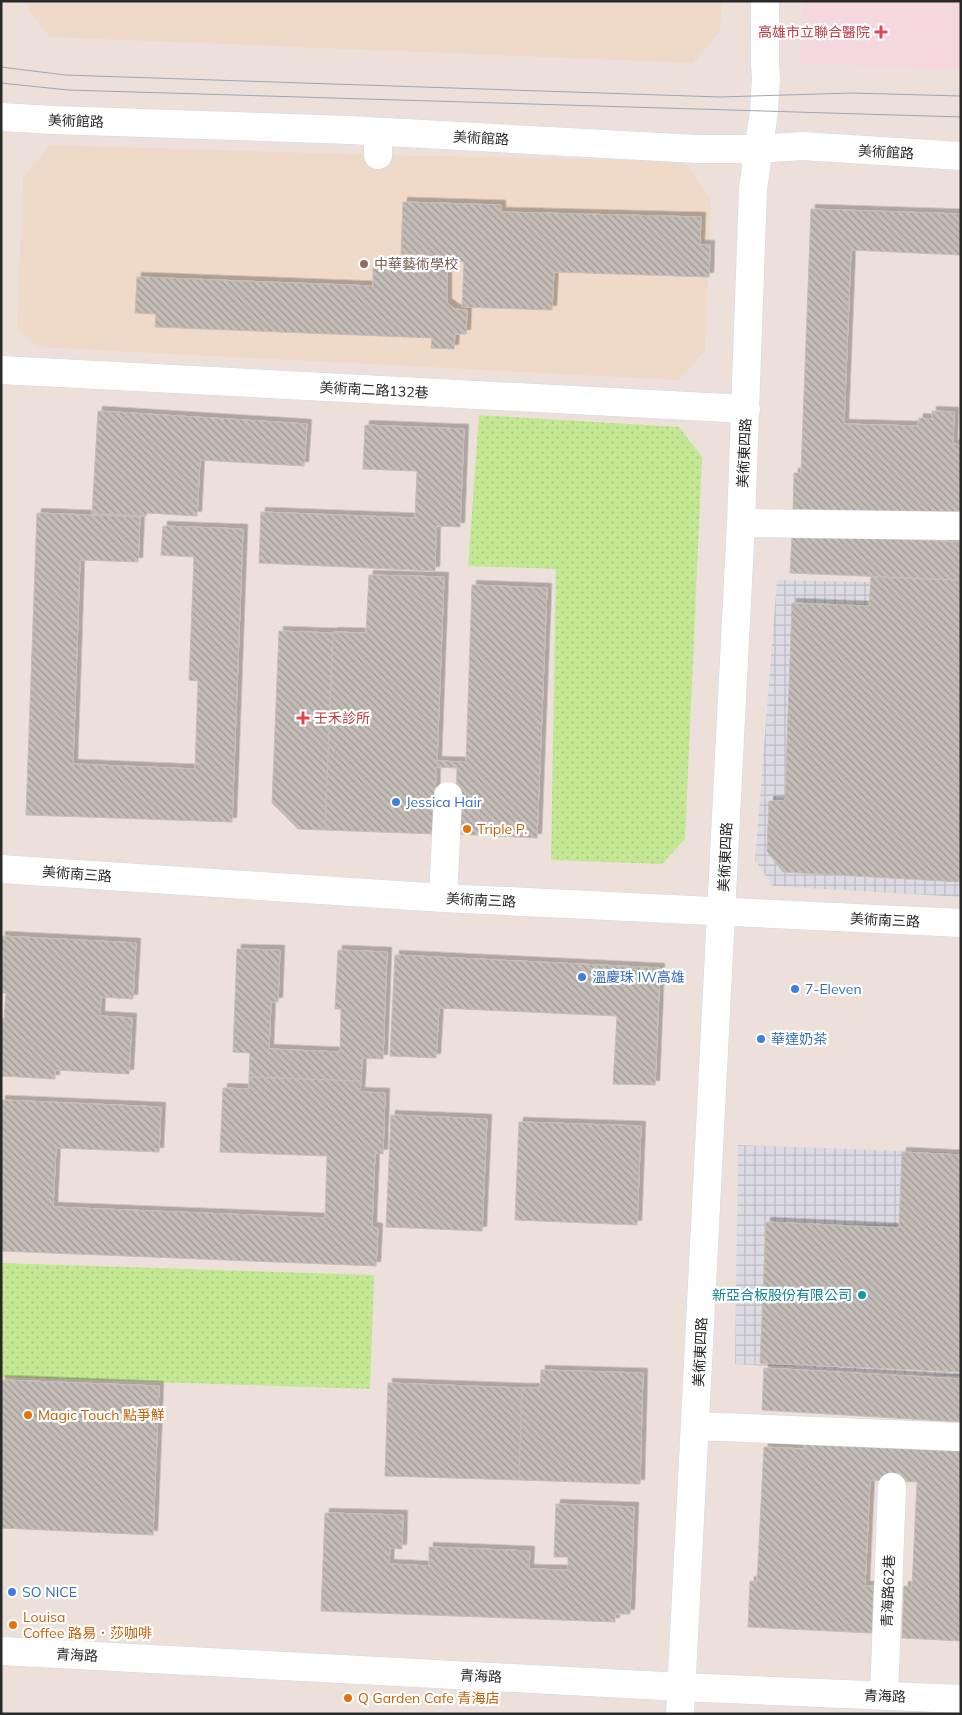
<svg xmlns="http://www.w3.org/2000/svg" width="962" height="1715" font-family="Mulish,'Noto Sans TC',sans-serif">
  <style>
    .industrial { fill: url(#industrial-grid) }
    .education { fill: #efd9c8 }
    .medical { fill: #f4d7df }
    .grass { fill: url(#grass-dots) }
    .building { fill: url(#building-back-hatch); stroke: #c8bcb4; filter: url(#shadow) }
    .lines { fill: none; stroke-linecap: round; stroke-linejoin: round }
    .minor-casing { stroke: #cfd8e3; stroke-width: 29 }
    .minor { stroke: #fff; stroke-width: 28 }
    .tram { stroke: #9da6b5; stroke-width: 1 }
    .health-dot { fill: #e0444e; stroke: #fff; stroke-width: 2 }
    .education-dot { fill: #8d6e63; stroke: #fff; stroke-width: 2 }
    .shop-dot { fill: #3f7fe0; stroke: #fff; stroke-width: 2 }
    .food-dot { fill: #e8710a; stroke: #fff; stroke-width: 2 }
    .culture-dot { fill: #0f9aa8; stroke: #fff; stroke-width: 2 }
    .labels { text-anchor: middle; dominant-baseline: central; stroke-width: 4.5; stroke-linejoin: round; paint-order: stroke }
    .health-label { font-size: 14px; fill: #be3a42; stroke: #fff; text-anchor: end }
    .street-label { font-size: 14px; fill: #292929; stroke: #fff }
    .education-label { font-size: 14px; fill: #785e54; stroke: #fff; text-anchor: start }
    .shop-label { font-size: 14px; fill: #366cbe; stroke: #fff; text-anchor: start }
    .food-label { font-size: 14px; fill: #c56008; stroke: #fff; text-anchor: start }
    .culture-label { font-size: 14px; fill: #0d838f; stroke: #fff; text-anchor: end }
  </style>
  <defs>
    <pattern id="industrial-grid" width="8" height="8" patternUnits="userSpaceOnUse" patternTransform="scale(1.25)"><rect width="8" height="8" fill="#dcdbe4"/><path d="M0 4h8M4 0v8" fill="none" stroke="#bdbcc4"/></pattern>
    <pattern id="grass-dots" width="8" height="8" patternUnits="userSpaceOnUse" patternTransform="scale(1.25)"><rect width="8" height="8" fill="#c4e793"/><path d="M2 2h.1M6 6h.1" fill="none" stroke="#a8c67f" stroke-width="1.8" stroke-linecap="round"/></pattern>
    <pattern id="building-back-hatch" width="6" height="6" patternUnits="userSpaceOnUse" patternTransform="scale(1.25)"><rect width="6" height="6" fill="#c4bcb6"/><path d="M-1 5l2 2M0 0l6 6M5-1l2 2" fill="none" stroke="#9f9994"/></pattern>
    <filter id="shadow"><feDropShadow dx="4.5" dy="-4.5" stdDeviation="0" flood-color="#0004"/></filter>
  </defs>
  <rect width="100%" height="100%" fill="#ede0da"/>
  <!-- industrial -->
  <path class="industrial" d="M777,580L961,584V897L773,886L755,861Z
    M738,1145L961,1153V1377L735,1364Z"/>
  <!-- education -->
  <path class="education" d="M29,1H722L720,31L693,63L50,37L28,9Z
    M50,145L378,155L684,161L711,200L705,351L679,380L38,347L17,327L23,177Z"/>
  <!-- medical -->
  <path class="medical" d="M802,1H961V70L800,63Z"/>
  <!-- grass -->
  <path class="grass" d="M479,415L679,427L702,457L685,839L662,864L551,860L556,569L468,566Z
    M1,1263L374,1275L370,1389L1,1377Z"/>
  <!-- building -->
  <path class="building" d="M403,202L501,205V212L701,217L700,245H710L709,277L554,272L552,310L462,307L464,262L457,260L447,270V303L455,309L467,310L466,334H455L454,349L431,348L432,338L155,327L156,314L135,313L137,277L373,286V266L429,268V255L401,254Z
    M811,209L961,214V255L851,250L844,424L918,426L919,418L932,419V411L954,412L953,444L961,445V519L793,513L794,473H801Z
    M98,411L307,424L304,466L200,460L197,516L147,513L146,516L92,513Z
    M365,425L464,429L460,527L436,526L435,571L259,563L261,512L415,518L417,471L363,469Z
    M37,513L140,517L138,562L80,560L73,764L195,769L198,681L189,680L194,557L161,555L163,526L243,529L232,822L26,815Z
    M792,535L961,542V580L790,573Z
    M369,575L444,577L437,761L466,762L472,585L547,588L537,838L455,834L457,768L436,767L434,834L325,830L333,632L366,633Z
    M871,577L961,580V882L783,872L767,851L769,801H785L792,603L869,606Z
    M279,631L333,633L325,830L298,829L272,803Z
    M1,936L136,943L133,999L101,997L100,1016L132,1018L129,1074L55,1070V1079L1,1076V1019H4L6,993H1Z
    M237,949L280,950L278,1002H271L269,1049L340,1052L341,1009H335L338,950L387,952L383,1059L362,1058L361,1081L249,1077L250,1053L233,1052Z
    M395,955L660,968L655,1085L613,1084L617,1016L439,1008L436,1058L390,1056Z
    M249,1077L361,1081L360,1092L385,1093L383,1154L375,1153L372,1227L378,1228L376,1266L1,1251V1100L161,1107L159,1152L56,1148L53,1207L325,1218L327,1156L220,1152L223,1088L249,1089Z
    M391,1115L487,1119L482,1231L386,1227Z
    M519,1122L641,1126L637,1225L515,1220Z
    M902,1152L961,1155V1372L760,1363L766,1222L899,1228Z
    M764,1368L961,1379V1422L762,1410Z
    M541,1370L643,1373L640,1484L519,1480L522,1388H540Z
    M1,1380L159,1386L153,1535L1,1528Z
    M388,1383L522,1388L519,1480L385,1476Z
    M803,1440L961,1448V1641L902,1638L904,1586L912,1587L917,1482L870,1480L865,1586H874L872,1633L748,1627L750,1581L757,1582L764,1447L804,1449Z
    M556,1504L634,1507L630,1614H615V1622L321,1611L325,1513L403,1515L402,1549L390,1548L389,1564L429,1566V1547L530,1551L529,1569L568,1570V1557H554Z"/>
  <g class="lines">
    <!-- minor casing -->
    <g class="minor-casing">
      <path id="minor" d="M1,117L54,120L350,130L697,149H757L802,146L961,156
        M378,155V132
        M1,370L746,409
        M741,523L961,526
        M1,869L443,898L961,923
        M443,898L448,796
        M696,1426L961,1437
        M1,1651L682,1687L961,1699
        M884,1696L892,1487
        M680,1714L741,523L753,189L764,111L766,78L765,65V1"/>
    </g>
    <!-- minor -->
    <use href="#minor" class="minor"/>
    <!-- tram -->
    <path class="tram" d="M1,67L65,75L720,97L851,93L961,96
      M1,83L68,90L961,117"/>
  </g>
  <!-- markers -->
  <g class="health-dot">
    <path d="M878.5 24.5h5v5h5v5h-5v5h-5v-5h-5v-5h5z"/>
    <path d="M300.5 710.5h5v5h5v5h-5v5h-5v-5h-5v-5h5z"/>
  </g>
  <circle class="education-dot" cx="364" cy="264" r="5"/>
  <g class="shop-dot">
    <circle cx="396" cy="802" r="5"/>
    <circle cx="582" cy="977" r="5"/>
    <circle cx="795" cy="989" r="5"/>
    <circle cx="761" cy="1039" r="5"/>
    <circle cx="12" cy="1592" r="5"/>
  </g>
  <g class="food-dot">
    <circle cx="467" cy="829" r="5"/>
    <circle cx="28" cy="1415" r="5"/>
    <circle cx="13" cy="1625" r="5"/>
    <circle cx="348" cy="1698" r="5"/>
  </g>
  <circle class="culture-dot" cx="862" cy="1295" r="5"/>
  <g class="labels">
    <!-- health labels -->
    <g class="health-label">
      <text x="870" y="32">高雄市立聯合醫院</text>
      <text x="314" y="718" text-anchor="start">壬禾診所</text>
    </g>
    <!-- street labels -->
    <g class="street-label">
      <text transform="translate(76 121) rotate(2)">美術館路</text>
      <text transform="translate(481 138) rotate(3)">美術館路</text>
      <text transform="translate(886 152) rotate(3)">美術館路</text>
      <text transform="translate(374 390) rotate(3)">美術南二路132巷</text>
      <text transform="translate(744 453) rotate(-87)">美術東四路</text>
      <text transform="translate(725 857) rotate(-87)">美術東四路</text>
      <text transform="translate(77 874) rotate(4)">美術南三路</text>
      <text transform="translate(481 900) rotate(3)">美術南三路</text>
      <text transform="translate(885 920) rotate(3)">美術南三路</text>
      <text transform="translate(700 1352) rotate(-87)">美術東四路</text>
      <text transform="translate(888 1591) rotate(-88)">青海路62巷</text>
      <text transform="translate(77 1655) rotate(3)">青海路</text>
      <text transform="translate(481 1676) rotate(3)">青海路</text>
      <text transform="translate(885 1696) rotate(2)">青海路</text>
    </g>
    <!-- education labels -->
    <g class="education-label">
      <text x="374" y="264">中華藝術學校</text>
    </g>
    <!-- shop labels -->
    <g class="shop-label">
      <text x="406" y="802">Jessica Hair</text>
      <text x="592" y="977">溫慶珠 IW高雄</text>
      <text x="805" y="989">7-Eleven</text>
      <text x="771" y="1039">華達奶茶</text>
      <text x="22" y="1592">SO NICE</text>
    </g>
    <!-- food labels -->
    <g class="food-label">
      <text x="477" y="829">Triple P.</text>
      <text x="38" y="1415">Magic Touch 點爭鮮</text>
      <text x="23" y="1617">Louisa<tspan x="23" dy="16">Coffee 路易．莎咖啡</tspan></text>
      <text x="358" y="1698">Q Garden Cafe 青海店</text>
    </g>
    <!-- culture labels -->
    <g class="culture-label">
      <text x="852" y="1295">新亞合板股份有限公司</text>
    </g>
  </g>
  <!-- border -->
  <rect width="962" height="1715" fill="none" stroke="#292929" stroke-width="5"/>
</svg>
